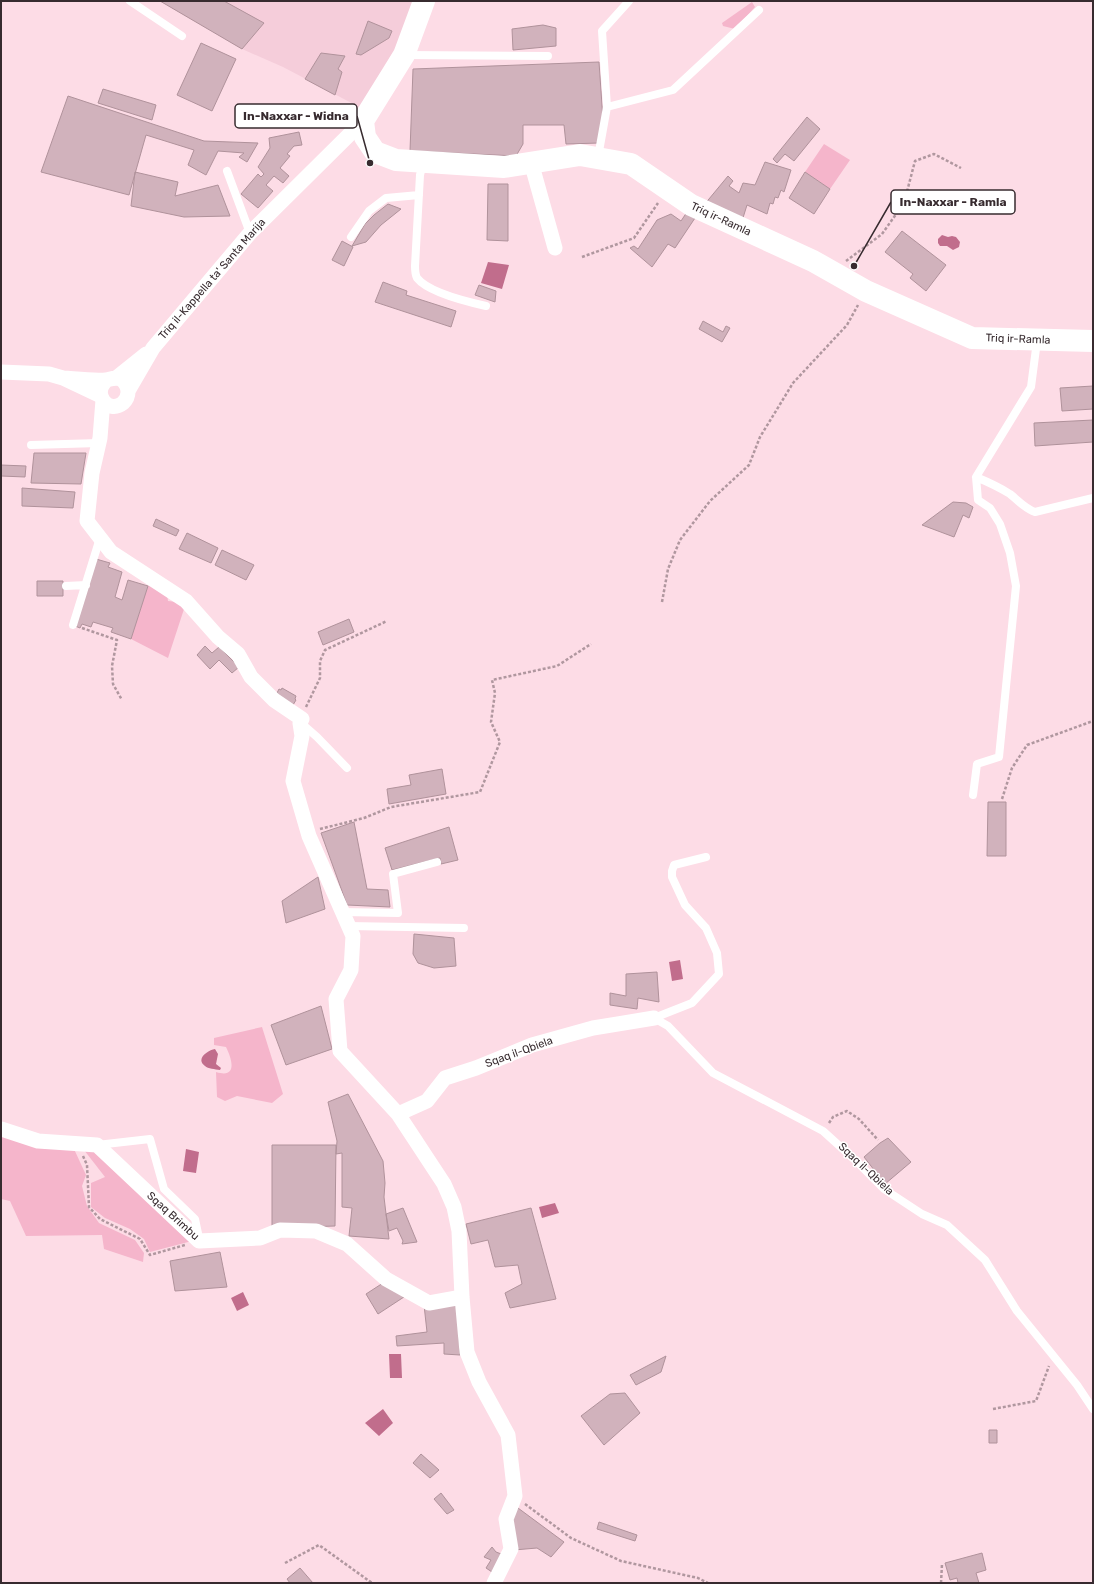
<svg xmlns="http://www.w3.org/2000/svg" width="1094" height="1584" font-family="Rubik,sans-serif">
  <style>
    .built { fill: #f5cdda }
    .green { fill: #f5b5cb }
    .water { fill: #c16d8c }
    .building { fill: #d1b2bc; stroke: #b0929b }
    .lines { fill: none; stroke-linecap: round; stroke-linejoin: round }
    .path { stroke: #b0979f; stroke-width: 2.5; stroke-dasharray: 3 2; stroke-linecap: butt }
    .lane { stroke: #fff; stroke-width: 8 }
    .street { stroke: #fff; stroke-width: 15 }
    .secondary { stroke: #fff; stroke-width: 22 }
    .labels { text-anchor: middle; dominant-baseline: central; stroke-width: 3; stroke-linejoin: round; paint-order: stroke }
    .street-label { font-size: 11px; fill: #372b2f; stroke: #fff }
    .leader { fill: none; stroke: #372b2f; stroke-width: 1.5 }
    .callout-dot { fill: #372b2f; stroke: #fff; stroke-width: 1.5 }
    .callout { fill: #fff; stroke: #372b2f; stroke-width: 1.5 }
    .callout-label { font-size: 12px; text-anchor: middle; font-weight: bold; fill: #372b2f }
  </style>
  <rect width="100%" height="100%" fill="#fddce6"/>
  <!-- built -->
  <path class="built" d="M160,1H415L398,43L361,108L283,67L242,49Z"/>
  <!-- green -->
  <path class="green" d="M752,2L755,7L735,29L723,26L722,23Z
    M824,144L850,160L830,189L805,172Z
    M151,581L167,594L168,601L177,602L184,609L168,658L131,639L148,586Z
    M262,1027L283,1094L272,1103L237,1096L225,1101L217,1097L216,1072C238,1079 232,1059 226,1047L214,1045V1038Z
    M1,1135L74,1149L86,1175L82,1186L87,1206L99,1223L135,1240L144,1253L143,1262L104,1249L102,1235L26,1236L10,1201L1,1199Z
    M88,1148L112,1165L192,1241L150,1252L144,1239L130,1229L105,1218L91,1207V1183L105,1177L84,1150Z"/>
  <!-- water -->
  <path class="water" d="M942,235L948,237L952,236L956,237L960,242L959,247L953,250L947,246H940L938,243V239Z
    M488,262L509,265L502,289L481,283Z
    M680,960L683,979L672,981L669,962Z
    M215,1049L218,1054L216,1064L221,1068L220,1070C215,1069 208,1069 205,1066C195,1059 208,1050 215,1049Z
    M186,1149L199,1152L196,1173L183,1171Z
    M555,1203L559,1213L542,1218L539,1207Z
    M243,1292L249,1305L237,1311L231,1298Z
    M389,1354H401L402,1378H390Z
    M383,1409L393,1423L379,1436L365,1423Z"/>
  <!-- building -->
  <path class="building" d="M160,1H224L264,23L242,49Z
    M368,21L392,31L389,38L361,55L356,54Z
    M543,25L556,28V46L513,50L512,29Z
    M201,43L236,59L212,111L177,95Z
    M321,53L345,56L338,69L342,72L335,95L305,79Z
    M599,62L603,120L599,143L566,144L564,125H523V144L516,156L410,151L413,69Z
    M103,89L156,105L152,120L98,103Z
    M68,96L204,141L258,143L247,162L239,157L244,153L218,151L206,175L188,165L194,150L146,135L129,195L41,172Z
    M807,117L820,129L794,161L785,154L777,163L773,159Z
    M299,132L302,145L294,146L287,154L290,156L280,168L289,176L283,183L274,176L266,185L273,191L258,208L241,194L258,174L261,177L264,174L258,167L270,148L269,138Z
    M765,162L791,170L784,192L781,190L778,198L775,197L773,204L770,203L767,214L747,205L742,221L704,205L728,176L733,181L729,186L739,193L743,183L755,185Z
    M135,172L178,182L175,196L218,185L230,216L184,217L131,206Z
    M805,172L830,189L814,214L789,198Z
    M488,184H508V241L487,240Z
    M388,204L401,209L381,225L366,242L352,246L365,224L374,215Z
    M687,212L695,218L675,248L668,244L652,267L630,248L634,246L638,249L657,220L671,214L681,221Z
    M902,231L946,265L926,291L910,278L913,274L885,252Z
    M342,241L353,247L344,266L332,260Z
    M383,282L407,291L406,295L456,311L451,327L375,302Z
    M479,285L496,291L495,302L475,295Z
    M703,321L723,332L726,326L730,328L722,342L699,329Z
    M1093,386V409L1062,411L1060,388Z
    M1093,420V442L1035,446L1034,423Z
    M34,453H86L81,484L31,483Z
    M1,465L26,466L25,477L1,476Z
    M22,488L75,492L73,508L22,506Z
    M953,502L966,503L973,507L969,518L963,515L954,537L922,525Z
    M156,519L179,530L176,536L153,526Z
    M187,533L218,548L211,563L179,549Z
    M222,550L254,565L246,580L215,565Z
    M96,559L110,563L108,567L122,572L115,597L122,600L128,580L148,586L131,639L111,632L113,628L93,622L91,627L82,624L80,628L75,626Z
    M37,581H63V596H37Z
    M349,619L354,632L323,645L318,632Z
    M205,646L212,653L219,647L239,667L232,673L219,660L210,669L197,655Z
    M282,688L296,696L295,699L296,700L293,705L276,695L279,689L281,690Z
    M442,769L446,794L389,804L387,789L411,785L409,775Z
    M988,802H1006V856H987Z
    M354,822L367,889L388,890L390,907L347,905L321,833Z
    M449,827L458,860L441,864L440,858L392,870L385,848Z
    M318,877L325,909L286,923L282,901Z
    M414,934L454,938L456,966L434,968L418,963L413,954Z
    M657,972L659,1002L638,998L637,1009L610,1005V993L626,996V974Z
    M321,1006L332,1049L286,1065L271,1025Z
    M348,1094L383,1161L385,1183L384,1197L389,1239L349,1236L352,1208L342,1207V1153L336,1154L337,1141L328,1102Z
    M888,1138L911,1162L885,1184L864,1157L880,1143Z
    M272,1145H336L335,1226L272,1228Z
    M403,1208L417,1242L402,1244L403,1241L397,1228L389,1231L386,1214Z
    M531,1208L556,1299L510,1308L505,1293L522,1284L518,1265L495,1267L488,1240L471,1244L466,1224Z
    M220,1252L227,1287L175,1291L170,1261Z
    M383,1283L407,1295L378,1314L366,1294Z
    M457,1304L460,1355L444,1354V1343L397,1346L396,1336L427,1332L424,1305Z
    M666,1356L661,1372L636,1385L630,1375Z
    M625,1393L640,1413L604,1445L581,1416L610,1394Z
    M989,1430H997V1443H989Z
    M421,1454L439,1470L430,1478L413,1463Z
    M441,1493L454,1510L447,1514L434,1499Z
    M518,1508L564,1542L551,1557L537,1548L514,1550L510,1521Z
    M599,1522L637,1535L635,1541L597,1529Z
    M492,1547L496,1552L504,1555L495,1574L486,1568L491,1560L484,1557Z
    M982,1553L986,1570L976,1573L979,1583H958L957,1578L950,1580L945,1563Z
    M300,1568L313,1583H290L287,1579Z"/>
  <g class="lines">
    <!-- path -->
    <path class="path" d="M582,257L634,238L658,203
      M846,261L882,234L904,203L915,161L934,154L961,168
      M662,602L668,569L680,540L710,501L749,465L760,437L793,383L847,325L858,305
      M82,628L117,640L112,666L113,684L122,700
      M306,707L320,678V661L325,650L387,621
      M1002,799L1012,768L1027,745L1093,721
      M320,829L364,818L391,807L480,792L500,742L491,722L495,693L492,680L557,666L591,644
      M829,1123L833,1117L847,1111L859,1119L878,1140
      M83,1156L87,1165L89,1207L100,1219L140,1239L150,1255L185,1245
      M993,1409L1036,1401L1049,1366
      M525,1504L571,1538L621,1561L698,1578L708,1583
      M285,1563L319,1545L372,1583
      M941,1583L942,1564"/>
    <!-- lane -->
    <path class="lane" d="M130,1L182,36
      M405,55L548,56
      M607,107L673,90L759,10
      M598,157L607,107L602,31L629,1
      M423,163L420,175L415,266C415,270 415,274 417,278C428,292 468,302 486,306
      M227,171L250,233
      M351,237L369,211L386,198L419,195
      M31,445L99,443
      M976,477C988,482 999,487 1010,494C1019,501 1024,508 1035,512L1093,498
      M66,586L86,585
      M73,625L100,538
      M301,723L317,737L347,768
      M973,795L977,764L999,757L1016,586L1010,553L1000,524L990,508L978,500L976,477L1031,387L1037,341
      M342,912L398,913L393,874L437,862
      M348,926L464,928
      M654,1018L668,1026L713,1073L823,1131L855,1160L884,1189L922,1214L947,1225L985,1260L1017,1311L1077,1385L1093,1409
      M654,1018L692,1003L719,974L717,953L706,928L685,905L672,877V871L674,865L706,857
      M97,1145L150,1139L164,1189L195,1219L199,1238"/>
    <!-- street -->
    <path class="street" d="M531,162L555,248
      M1,372L49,374L63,378L101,396
      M63,378C77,379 92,381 106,380C111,379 115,377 121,379C125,382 128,387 128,392C128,396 126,400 123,403C108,415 91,393 107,380
      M116,378L146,354
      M128,391L153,348L250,233L363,121
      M103,400L100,438L92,473L87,521L111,552L186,601L218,637L238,654L251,677L274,700L302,719L300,723L302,736L293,781L309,836L353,936L351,970L336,999L340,1051L398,1114L444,1184L454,1207L459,1231L462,1297L467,1352L479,1382L508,1435L515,1496L506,1519L511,1549L494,1583
      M398,1114L427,1101L445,1078L476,1068L532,1045L593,1028L654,1018
      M1,1129L38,1141L97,1145L199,1241L260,1238L280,1230L316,1231L347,1244L386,1279L429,1303L462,1297"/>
    <!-- secondary -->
    <path class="secondary" d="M424,1L404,55L363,121L365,137L375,152L396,160L504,167L580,155L631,164L691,205L813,261L866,291L972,338L1093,341"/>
  </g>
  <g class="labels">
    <!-- street labels -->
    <g class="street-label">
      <text transform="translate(721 219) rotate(25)">Triq ir-Ramla</text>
      <text transform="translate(212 279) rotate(-49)">Triq il-Kappella ta' Santa Marija</text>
      <text transform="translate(1018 339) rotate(2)">Triq ir-Ramla</text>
      <text transform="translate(519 1052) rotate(-20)">Sqaq il-Qbiela</text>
      <text transform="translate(866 1169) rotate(43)">Sqaq il-Qbiela</text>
      <text transform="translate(173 1216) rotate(42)">Sqaq Brimbu</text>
    </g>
  </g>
  <!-- callouts -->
  <path class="leader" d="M370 163L357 116M854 266L891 202"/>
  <g class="callout-dot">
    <circle cx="370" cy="163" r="4"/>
    <circle cx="854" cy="266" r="4"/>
  </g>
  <g class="callout">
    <rect x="235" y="104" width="122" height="24" rx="4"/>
    <rect x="891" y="190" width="124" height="24" rx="4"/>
  </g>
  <g class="callout-label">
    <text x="296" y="120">In-Naxxar - Widna</text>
    <text x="953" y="206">In-Naxxar - Ramla</text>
  </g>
  <!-- border -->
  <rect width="1094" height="1584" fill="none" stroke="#372b2f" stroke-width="4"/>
</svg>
